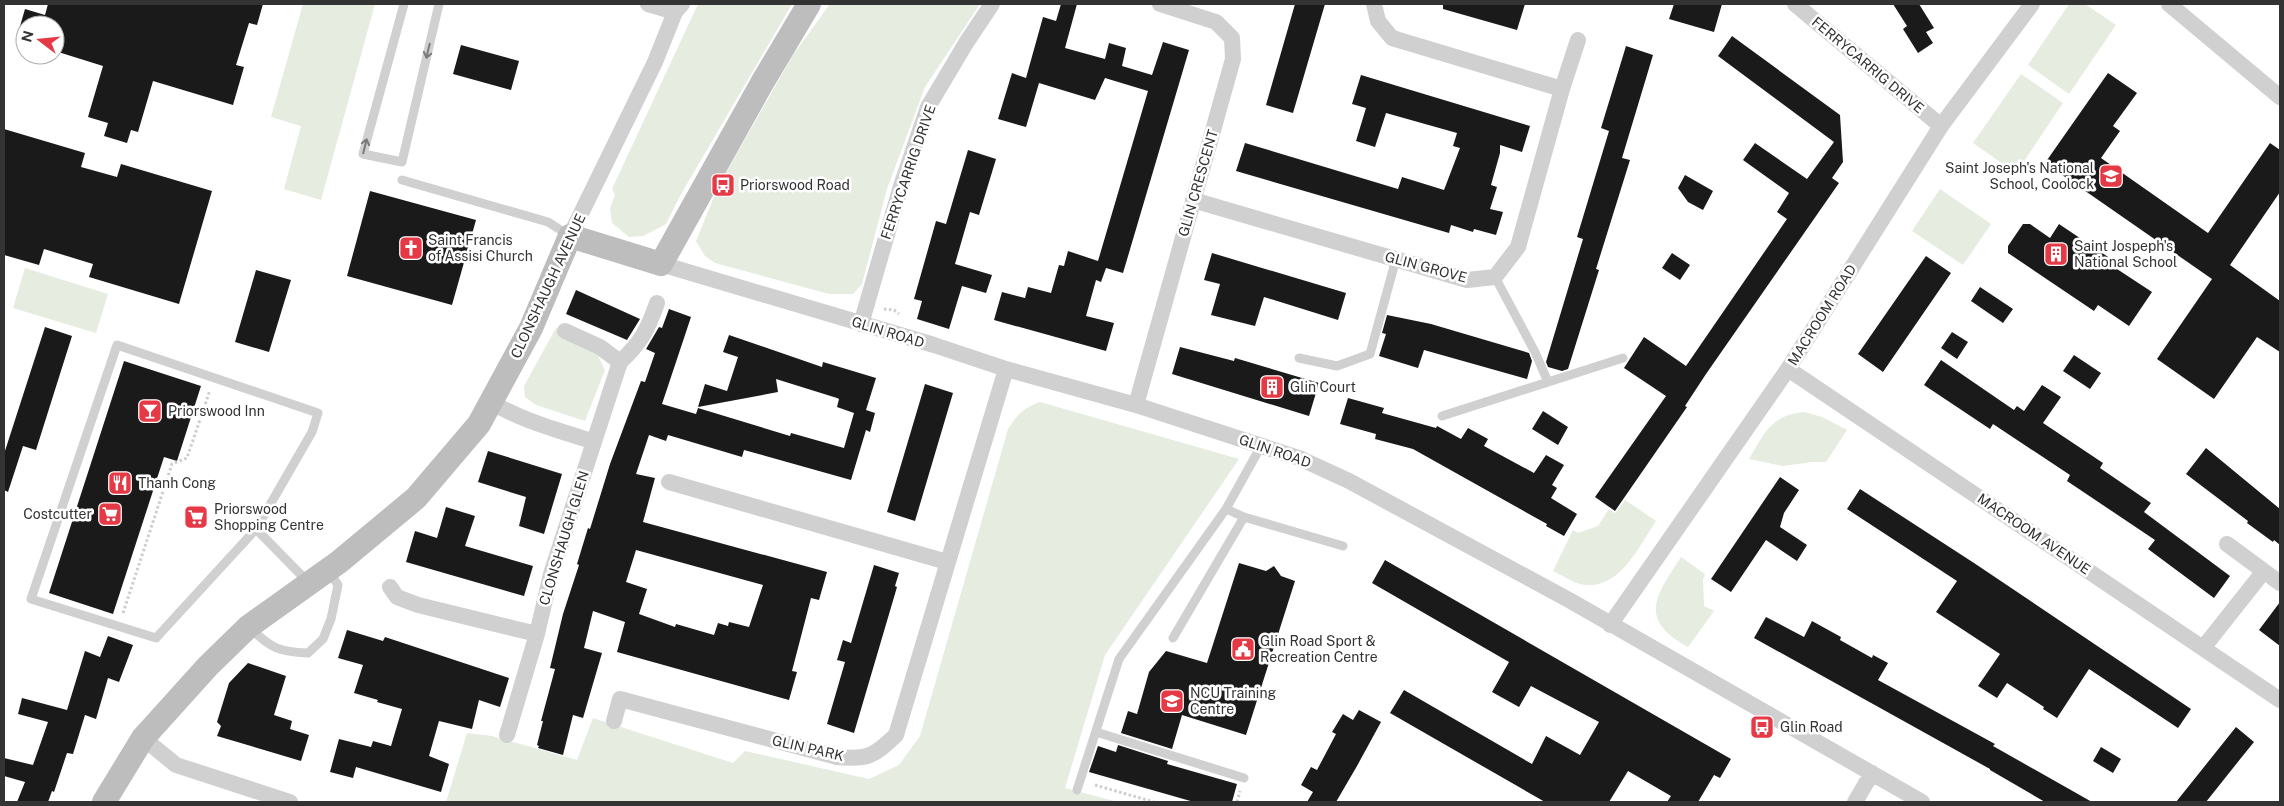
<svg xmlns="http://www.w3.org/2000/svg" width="2284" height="806" font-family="'Public Sans',sans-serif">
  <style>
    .green { fill: #e6ecdf }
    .building { fill: #1a1a1a; fill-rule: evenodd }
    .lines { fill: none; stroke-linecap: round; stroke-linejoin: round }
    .path { stroke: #cdcdcd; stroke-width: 3; stroke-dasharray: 2.5 2.5; stroke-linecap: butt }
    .lane { stroke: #d0d0d0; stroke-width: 9 }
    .street { stroke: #d0d0d0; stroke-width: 16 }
    .secondary { stroke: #bdbdbd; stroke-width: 24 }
    .oneway { stroke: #7a7a7a }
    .labels { text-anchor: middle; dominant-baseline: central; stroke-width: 5; stroke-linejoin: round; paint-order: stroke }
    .street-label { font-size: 14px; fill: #333; stroke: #fff }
    .poi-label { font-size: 14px; fill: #333; stroke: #fff; text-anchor: start }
  </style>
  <rect width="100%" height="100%" fill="#fff"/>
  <!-- green -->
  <path class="green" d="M303,4H375L321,200L284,189L301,126L271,117Z
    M698,4H792L680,196L666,224L643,236L629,237L612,223L610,208L615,195L612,189Z
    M830,4H980L925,87L887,189L862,284L853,294H829L715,263L705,256L696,241L718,187L793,55Z
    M2069,4H2085L2116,25L2069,94L2028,65Z
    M2021,74L2063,103L2016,173L1973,143Z
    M1940,189L1991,224L1963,265L1912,231Z
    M25,268L108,294L96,333L13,308Z
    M556,328L596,352L605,370L585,421L536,405L525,397L524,386Z
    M1040,402L1239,459L1105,655L1065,788L1118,802H446L467,733L492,736L577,760L593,718L733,763L745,751L869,779L899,765L920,736L1008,429C1018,414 1023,408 1040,402Z
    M1804,412L1822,417L1847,430L1826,462H1812L1783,466L1749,459C1765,432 1770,416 1804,412Z
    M1625,500L1656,521C1639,546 1621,588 1585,585C1575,584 1562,575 1553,571L1573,530L1578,533L1598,526L1609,509L1615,513Z
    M1681,557L1705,574L1703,580L1704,606L1714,611L1688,647C1637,619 1656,596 1681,557Z"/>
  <!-- building -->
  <path class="building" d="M48,4H263L257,25L249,23L236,65L244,67L233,105L153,81L138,132L131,130L127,143L104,136L108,123L88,117L103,66L55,51V25H25V42L16,40L25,9L45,15Z
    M1061,4H1077L1065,48L1105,59L1109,43L1126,48L1122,66L1152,75L1163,42L1189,50L1123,273L1106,268L1101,282L1096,280L1086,316L1114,323L1106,351L994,320L1002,292L1025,298L1028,287L1051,293L1059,265L1064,266L1068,251L1098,261L1148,91L1105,78L1095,100L1039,83L1026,127L998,119L1012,73L1026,78L1043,17L1056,21Z
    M1295,4H1325L1293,113L1266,105Z
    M1443,4H1525L1517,30L1443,9Z
    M1674,4H1722L1714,32L1669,19Z
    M1893,4H1919L1934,28L1926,32L1933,43L1918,53L1903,29L1907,26Z
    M1732,36L1840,115L1843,162L1832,178L1839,183L1706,374L1685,406L1687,407L1615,511L1595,497L1666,396L1624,368L1644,337L1686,366L1787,219L1777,212L1789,193L1743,160L1755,143L1807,179L1834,142L1718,56Z
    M461,45L519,61L511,90L453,74Z
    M1626,46L1653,55L1622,158L1630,160L1596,269L1599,270L1568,369L1562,371L1548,367L1546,362L1583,239L1577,237L1609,131L1601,128Z
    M2108,73L2137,93L2113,126L2120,131L2101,158L2208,233L2270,143L2280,150V192L2230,265L2280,301V352L2257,337L2214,399L2157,359L2212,279L2045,163Z
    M1361,75L1530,126L1522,152L1500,145V153L1491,185L1497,187L1490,209L1503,212L1496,235L1474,229L1473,232L1451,225L1449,233L1236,171L1245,143L1398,189L1402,177L1444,190L1460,148L1453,146L1457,133L1386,113L1375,147L1356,141L1366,108L1352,104Z
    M4,129L85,153L81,167L117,177L121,164L212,191L179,304L89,277L93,264L44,249L39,265L4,255Z
    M968,150L996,159L979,215L970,212L955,264L992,275L986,293L962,286L949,329L917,319L922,301L914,299L936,221L946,224Z
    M1685,175L1713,191L1703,210L1688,202L1678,188Z
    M370,191L476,220L452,305L347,276Z
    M2023,224H2030L2050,238L2059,224L2120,265L2117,269L2152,292L2129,326L2098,305L2094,311L2008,253V246Z
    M1212,253L1346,293L1338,320L1264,297L1255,326L1211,315L1220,284L1204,280Z
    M1672,253L1690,265L1680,280L1662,268Z
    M1926,256L1951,273L1883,372L1858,354Z
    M256,270L291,280L269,352L235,342Z
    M1980,287L2013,309L2003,323L1971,301Z
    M576,290L640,319L627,340L566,314Z
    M669,309L691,317L662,404L696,414L698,408L790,436L791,433L844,448L854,413L837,407L839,399L837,398L776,379L778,392L698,407L705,384L727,391L738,357L723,352L729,335L822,367L823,362L876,378L866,410L875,413L870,432L866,430L851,480L744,450L742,457L668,435L666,441L649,435L636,474L655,478L643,522L827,572L819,600L811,598L792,671L797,672L789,700L617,652L625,622L593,611L584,648L602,653L583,718L573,715L563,755L538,748L539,746L537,745L543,721H541L555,669L550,668L563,614L579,565L577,564L588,528L590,529L610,464L641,381L645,382L655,353L646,349L659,327L662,328ZM636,550L763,585L749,627L729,622L728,626L718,623L714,635L676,624L675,627L639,614L647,589L626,582Z
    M1387,315L1431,324L1529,353L1532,361L1527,379L1424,350L1418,368L1379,356L1386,334L1382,333Z
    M45,327L72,336L36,450L23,446L8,492L4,490V454Z
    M1952,332L1968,342L1957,359L1941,348Z
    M1180,347L1234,361L1235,358L1319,383L1309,416L1172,374Z
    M2074,355L2101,373L2090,389L2063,371Z
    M1941,360L2014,410L2017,406L2024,411L2042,385L2061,397L2043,423L2103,463L2100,468L2151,503L2144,512L2230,576L2214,598L2148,549L2155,540L2067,481L2070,475L1993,424L1990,429L1924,385Z
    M124,361L201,386L177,461L164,457L113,614L49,593Z
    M925,384L953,393L915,521L887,512Z
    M1348,398L1384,408L1382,413L1436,428L1437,426L1461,439L1468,428L1488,439L1484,446L1534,473L1546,455L1564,465L1552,485L1557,488L1551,498L1577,514L1564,536L1546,526L1547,524L1413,449L1375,439L1376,434L1340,424Z
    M1543,411L1568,427L1558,445L1532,429Z
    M2206,448L2280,509V545L2274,540L2273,542L2247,523L2248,521L2186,474Z
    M488,451L562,474L544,534L519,526L526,497L478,482Z
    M1780,477L1799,490L1784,513L1780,527L1807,545L1797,561L1766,540L1731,592L1711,579Z
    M1860,489L1974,563L2191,709L2178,728L2089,669L2057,718L2043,709L2044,707L2007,683L1997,698L1978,686L2000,654L1936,612L1957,581L1847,509Z
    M446,507L475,516L465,546L533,566L524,596L406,562L415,531L437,538Z
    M1385,560L1731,759L1720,778L1714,775L1698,802H1667L1671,796L1628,771L1609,802H1545L1390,713L1404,690L1532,764L1546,736L1580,755L1599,722L1531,686L1519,707L1492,692L1509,662L1372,583Z
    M1239,563L1266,571L1274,566L1281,576L1295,581L1246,735L1182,715L1172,749L1121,733L1128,711L1137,714L1149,672L1166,651L1207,663Z
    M874,565L899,573L895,586L897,587L854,733L827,724L845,662L837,660L843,640L851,643Z
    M2280,602V646L2259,630Z
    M1766,617L1804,637L1812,621L1841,637L1840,640L1872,658L1873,655L1888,663L1878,680L1995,744L1993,746L2092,802H2045L1990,770V769L1754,638Z
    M347,630L383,641L385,637L509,678L500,707L479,700L472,729L439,721L429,756L449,764L441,792L356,767L353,778L330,772L339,739L371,747L373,741L391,746L402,709L377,702L378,700L354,693L363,665L338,658Z
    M108,636L133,645L119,682L108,678L96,719L85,715L73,754L67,753L54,792L52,791L48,802H17L25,782L4,776V758L33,765L48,722L18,714L22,698L67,710L85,651L100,657Z
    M248,663L286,676L274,715L292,721L290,729L309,735L301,761L217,736L221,726L217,722L229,683Z
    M1359,710L1381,722L1357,766L1336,802H1307L1313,792L1301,785L1311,767L1317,770L1336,734L1332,732L1343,714L1353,720Z
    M2236,727L2254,742L2241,758L2206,802H2176Z
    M1118,745L1168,761L1167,764L1237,784L1232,802H1194L1089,772L1098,746L1116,752Z
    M2101,747L2121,759L2113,773L2093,761Z"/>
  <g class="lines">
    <!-- path -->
    <path class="path" d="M884,309L894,310L899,314
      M123,613L172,464L187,458L210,390
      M1095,785L1154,802
      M1237,802L1240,791"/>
    <!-- lane -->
    <path class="lane" d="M404,4L363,154L402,162L439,4
      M402,180L548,222L570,236
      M1495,277L1535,352L1548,382
      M1299,358L1337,366L1370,354L1396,259
      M1442,416L1623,358
      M1226,509L1244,517L1343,546
      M256,529L156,638L31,599L117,345L318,413L312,432L256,529L309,583
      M249,627C271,648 278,652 308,653L323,639L331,619L338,585L328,570
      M1173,638L1244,517
      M1096,732L1244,778
      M1077,790L1119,659L1226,509L1261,446"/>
    <!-- street -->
    <path class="street" d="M648,4L675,12
      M1795,4L1941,126
      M2169,4L2280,97
      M1562,89L1578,40
      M1193,200L1467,280L1495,277L1518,247L1562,89L1392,38L1378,21L1374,4
      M570,236L655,62L675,12L682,4
      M661,264L934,345L1006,369L1136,405L1299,458L1349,481L1569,600L1922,802
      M861,324L901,186L928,107L966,43L992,4
      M565,331L600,347L620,362
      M1788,369L2280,700
      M491,402C522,421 559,430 594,442
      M1136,405L1233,59L1232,38L1216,22L1160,4
      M669,482L947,562
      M2227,544L2280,583
      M390,587L397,597L418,605L537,634
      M1610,625L1788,369L1941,126L2032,4
      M2203,648L2264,571
      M614,721L620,699L837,757C868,760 874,756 896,735L1006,369
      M507,735L537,634L551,574L620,362C641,343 648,329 657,303
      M143,738L176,765L290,802
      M1855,802L1872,773"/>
    <!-- secondary -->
    <path class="secondary" d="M104,802L143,738L208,666L248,627L339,562L416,498L479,424L531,328L570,236L661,264L762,83L809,4"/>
  </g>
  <!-- one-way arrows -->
  <defs><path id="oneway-shaft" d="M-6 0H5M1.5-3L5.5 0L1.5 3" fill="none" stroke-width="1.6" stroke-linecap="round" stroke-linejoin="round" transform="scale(1.25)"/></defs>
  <g class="oneway">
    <use href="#oneway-shaft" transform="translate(428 51) rotate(103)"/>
    <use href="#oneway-shaft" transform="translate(365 146) rotate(-76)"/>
  </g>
  <!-- icons -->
  <defs>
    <g id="school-square" transform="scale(1.25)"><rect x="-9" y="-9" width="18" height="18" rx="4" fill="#e63946" stroke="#fff"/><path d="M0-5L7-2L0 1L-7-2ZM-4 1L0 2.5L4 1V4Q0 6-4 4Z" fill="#fff"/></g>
    <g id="bus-square" transform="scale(1.25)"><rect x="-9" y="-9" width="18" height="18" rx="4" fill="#e63946" stroke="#fff"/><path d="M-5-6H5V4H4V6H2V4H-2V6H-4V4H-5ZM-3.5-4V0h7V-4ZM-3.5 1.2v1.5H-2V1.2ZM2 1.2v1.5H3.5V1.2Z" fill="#fff"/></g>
    <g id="church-square" transform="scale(1.25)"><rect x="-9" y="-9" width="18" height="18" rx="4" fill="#e63946" stroke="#fff"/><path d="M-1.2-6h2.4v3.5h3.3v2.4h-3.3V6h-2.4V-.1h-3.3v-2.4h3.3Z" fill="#fff"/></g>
    <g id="building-square" transform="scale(1.25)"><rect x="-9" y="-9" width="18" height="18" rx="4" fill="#e63946" stroke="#fff"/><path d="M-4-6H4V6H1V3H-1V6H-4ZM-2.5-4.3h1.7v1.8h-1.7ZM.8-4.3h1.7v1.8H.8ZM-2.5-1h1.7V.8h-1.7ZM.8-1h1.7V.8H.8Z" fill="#fff"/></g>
    <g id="bar-square" transform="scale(1.25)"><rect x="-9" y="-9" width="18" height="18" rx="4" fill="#e63946" stroke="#fff"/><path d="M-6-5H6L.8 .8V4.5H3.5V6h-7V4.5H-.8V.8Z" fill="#fff"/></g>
    <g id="restaurant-square" transform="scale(1.25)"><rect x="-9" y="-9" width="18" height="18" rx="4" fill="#e63946" stroke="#fff"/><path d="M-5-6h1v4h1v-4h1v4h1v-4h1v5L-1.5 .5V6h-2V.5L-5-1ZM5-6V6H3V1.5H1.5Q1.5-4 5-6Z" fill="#fff"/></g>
    <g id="supermarket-square" transform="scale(1.25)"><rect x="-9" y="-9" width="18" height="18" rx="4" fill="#e63946" stroke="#fff"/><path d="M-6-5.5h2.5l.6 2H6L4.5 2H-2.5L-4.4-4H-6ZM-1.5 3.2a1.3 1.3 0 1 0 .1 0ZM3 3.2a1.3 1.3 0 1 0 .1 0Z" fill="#fff"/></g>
    <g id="civic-square" transform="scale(1.25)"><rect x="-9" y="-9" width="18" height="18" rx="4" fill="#e63946" stroke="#fff"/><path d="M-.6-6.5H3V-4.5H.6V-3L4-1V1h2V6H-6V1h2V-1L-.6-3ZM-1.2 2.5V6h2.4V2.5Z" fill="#fff"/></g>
    <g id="university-square" transform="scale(1.25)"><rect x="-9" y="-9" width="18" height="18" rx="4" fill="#e63946" stroke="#fff"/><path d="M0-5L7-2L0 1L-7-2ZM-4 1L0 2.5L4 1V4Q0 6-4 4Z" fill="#fff"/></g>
  </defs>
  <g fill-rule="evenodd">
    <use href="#school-square" x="2111" y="176"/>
    <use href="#bus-square" x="723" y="185"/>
    <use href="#church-square" x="411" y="248"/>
    <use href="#building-square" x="2056" y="254"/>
    <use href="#building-square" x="1272" y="387"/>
    <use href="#bar-square" x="150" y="411"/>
    <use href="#restaurant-square" x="120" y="483"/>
    <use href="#supermarket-square" x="110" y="514"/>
    <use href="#supermarket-square" x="196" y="517"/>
    <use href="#civic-square" x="1243" y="649"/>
    <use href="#university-square" x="1172" y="701"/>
    <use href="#bus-square" x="1762" y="727"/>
  </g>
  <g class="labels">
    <!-- street labels -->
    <g class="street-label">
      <text transform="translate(1868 65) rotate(40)">FERRYCARRIG DRIVE</text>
      <text transform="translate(908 172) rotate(-71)">FERRYCARRIG DRIVE</text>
      <text transform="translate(1198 183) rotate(-74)">GLIN CRESCENT</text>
      <text transform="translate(1426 267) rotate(15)">GLIN GROVE</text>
      <text transform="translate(548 286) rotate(-65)">CLONSHAUGH AVENUE</text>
      <text transform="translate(1822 315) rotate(-58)">MACROOM ROAD</text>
      <text transform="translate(888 332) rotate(17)">GLIN ROAD</text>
      <text transform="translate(1275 451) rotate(19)">GLIN ROAD</text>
      <text transform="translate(2034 534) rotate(34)">MACROOM AVENUE</text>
      <text transform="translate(564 538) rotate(-73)">CLONSHAUGH GLEN</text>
      <text transform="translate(808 748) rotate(13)">GLIN PARK</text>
    </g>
    <!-- poi labels -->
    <g class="poi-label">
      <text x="2094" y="168" text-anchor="end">Saint Joseph's National<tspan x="2094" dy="16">School, Coolock</tspan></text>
      <text x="740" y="185">Priorswood Road</text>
      <text x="428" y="240">Saint Francis<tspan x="428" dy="16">of Assisi Church</tspan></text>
      <text x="2074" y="246">Saint Jospeph's<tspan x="2074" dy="16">National School</tspan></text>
      <text x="1290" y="387">Glin Court</text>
      <text x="168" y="411">Priorswood Inn</text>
      <text x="138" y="483">Thanh Cong</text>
      <text x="214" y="509">Priorswood<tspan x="214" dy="16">Shopping Centre</tspan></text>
      <text x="92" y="514" text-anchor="end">Costcutter</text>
      <text x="1260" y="641">Glin Road Sport &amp;<tspan x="1260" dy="16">Recreation Centre</tspan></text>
      <text x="1190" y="693">NCU Training<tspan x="1190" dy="16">Centre</tspan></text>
      <text x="1780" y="727">Glin Road</text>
    </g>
  </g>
  <!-- border -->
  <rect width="2284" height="806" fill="none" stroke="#333333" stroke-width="10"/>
  <!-- north arrow -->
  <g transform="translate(40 40) rotate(286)"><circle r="24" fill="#ffffff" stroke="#adadad"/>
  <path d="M0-4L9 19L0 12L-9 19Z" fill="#e63946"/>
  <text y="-8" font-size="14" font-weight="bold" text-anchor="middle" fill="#333333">N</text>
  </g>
</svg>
